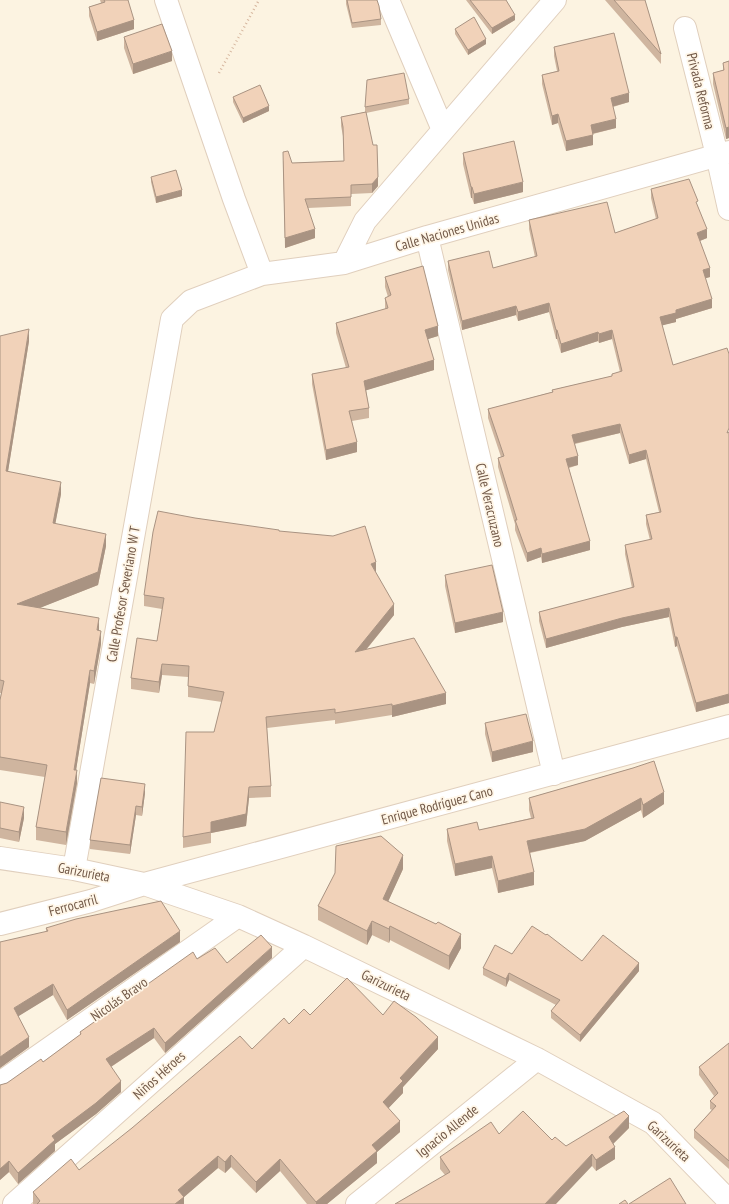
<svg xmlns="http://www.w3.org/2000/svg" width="729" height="1204" font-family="'PT Sans Narrow',sans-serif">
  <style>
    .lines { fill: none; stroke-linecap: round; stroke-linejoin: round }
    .street-casing { stroke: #e0cfbd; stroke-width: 24 }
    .path { stroke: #d5b59d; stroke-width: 2.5; stroke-dasharray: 1 3; stroke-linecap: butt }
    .street { stroke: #fff; stroke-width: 22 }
    .wall { fill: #cfb59f }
    .shaded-wall { fill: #a99382 }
    .building { fill: #f1d2b9; stroke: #a99382 }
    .labels { text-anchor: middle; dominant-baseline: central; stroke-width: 3.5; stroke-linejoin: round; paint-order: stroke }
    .street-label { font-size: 14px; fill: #725948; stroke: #fff6e7 }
  </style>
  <rect width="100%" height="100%" fill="#fcf3e1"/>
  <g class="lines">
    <!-- street casing -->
    <g class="street-casing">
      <path id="street" d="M166,0L234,199L262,274
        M388,0L443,130
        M685,28L717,155L729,209
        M427,237L554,774
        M344,263L365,221L555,0
        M0,858L74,869L144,884L238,916L304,946L537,1059L653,1123L729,1201
        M74,869L172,319L191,301L262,274L344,263L427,237L729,152
        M0,924L91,901L144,884L729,726
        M0,1083L238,916
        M14,1204L304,946
        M357,1204L537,1059"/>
    </g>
    <!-- path -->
    <path class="path" d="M219,73L259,0"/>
    <!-- street -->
    <use href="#street" class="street"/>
  </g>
  <!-- wall -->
  <path class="wall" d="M100,0H128L134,29L97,41L89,16V7L101,3Z
    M346,0H377L381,19V25L352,28L346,4Z
    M466,0H506L515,20L492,34Z
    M605,0H645L661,54V64Z
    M455,29L486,44L468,55L455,34Z
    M124,37L172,61L133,74L124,48Z
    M554,47L629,102L613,107L616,128L593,134V145L566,151L558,123L552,125L542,84V75L557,71L554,56Z
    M729,61V138L726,139L713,84V73L723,70V63Z
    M233,97L269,111L243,123L233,102Z
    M409,99V104L366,113L378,186L372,193L351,194V206L308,208L315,238L285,248L283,161L292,163L344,161L343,136L341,126V117L365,112V107Z
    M463,153L523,192L474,204L472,198H471L463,164Z
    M151,177L182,196L156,203L151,182Z
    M651,189L698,207L707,238L700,241L710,277L705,278L712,308L676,319V322L662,325L729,703L696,712L677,646L675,647L669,617L622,627L546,648L539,621V612L632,588L625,554V545L650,540L646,524V515L659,512L646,459L629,464L620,433L575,444L578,465L569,468L590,550L542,563L541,557L527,562L515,530V524L498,467V458L501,457L488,418V409L552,392V390L612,376V374L620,372L612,339L599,343L598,341L561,353L557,339H556L549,312L518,321L516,315L462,330L448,270V261L493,268L535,257L529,229V220L615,233L656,219L651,198Z
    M385,277L438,336L428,339L434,370L366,390L369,408V418L352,421L357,452L326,460L312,384V374L346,368L336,333V323L385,309V298L388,297L385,287Z
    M0,336L29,341L8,471L61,494L55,524L106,546L98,585L39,608L99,631L101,644L94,684L90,683L76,770L77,783L66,845L36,840V827L45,777L0,770V700L1,693H0Z
    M195,518L279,531L376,573L394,615L366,650L446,704L392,717V715L335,724V720L267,728L271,786V797L249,798L246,826L211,833V843L183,848V837L214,732L222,702L188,697V677L162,675L159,693L131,689V678L157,641L162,609L144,606V595Z
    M445,575L503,622L455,633L445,586Z
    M485,723L533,752L492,762L485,734Z
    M633,768L664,804L643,818L641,810L585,841L530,853L534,885L498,893L492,868L455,876L447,841V829L479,830L531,818L529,810V798Z
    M145,793L142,816L136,815L130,854L90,849V840Z
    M0,802L24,818L19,842L0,838Z
    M403,869L388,901L461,948L449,970L390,940L389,943L372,935L367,945L318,920V906Z
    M46,928L180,942L67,1020L53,995L18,1016L29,1047L0,1068L46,932Z
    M512,954L582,961L639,971L580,1042L551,1018V1011L556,1005L509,980L506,987L483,975V968Z
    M272,958L165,1053L154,1038L111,1067L121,1092L96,1114L55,1144V1151L18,1184L9,1172L0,1180V1085L7,1083L43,1062L80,1035V1032L197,959L227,963Z
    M310,1015H383L438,1049L403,1087V1093L388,1108L400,1132L377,1152V1163L327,1204H307L280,1171L256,1193L231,1167L225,1173L218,1168L184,1197V1204H33V1192L79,1170L252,1049L289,1024Z
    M729,1043V1169L694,1138V1130L712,1110L710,1109V1101L714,1096L699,1075V1067Z
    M629,1128L613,1144L615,1159L596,1171L592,1166L445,1175L440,1169V1157L499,1134L552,1140L566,1146Z"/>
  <!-- shaded-wall -->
  <path class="shaded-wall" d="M515,15V20L492,34V28Z
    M134,20V29L97,41V32Z
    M486,39V44L468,55V50Z
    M172,51V61L133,74V64Z
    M629,93V102L611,107V98Z
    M269,106V111L243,123V118Z
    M558,114V123L552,125V116Z
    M616,119V128L591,134V125Z
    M729,127V138L726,139V128Z
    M593,135V145L566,151V141Z
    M378,177V186L372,193V184Z
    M523,182V192L474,204V194Z
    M471,187H472V198H471Z
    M182,190V196L156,203V197Z
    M315,229V238L285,248V238Z
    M707,229V238L697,242V233Z
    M710,268V277L703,279V270Z
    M712,299V308L676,319V322L660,326V317L676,310Z
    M549,303V312L518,321V312Z
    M516,306V315L462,330V321Z
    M438,326V336L425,340V330Z
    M29,329V341L6,484V471Z
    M557,330V339H556V330Z
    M612,330V339L599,343V334Z
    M598,332V341L561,353V344Z
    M434,360V370L364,391V381Z
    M620,424V433L572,444V435Z
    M357,442V452L326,460V450Z
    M646,450V459L629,464V455Z
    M578,456V465L566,468V459Z
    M61,482V494L53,536V523Z
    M106,534V546L98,585L17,617V604Z
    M590,541V550L542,563V554Z
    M541,548V557L527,562V553Z
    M376,562V573L371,564Z
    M394,604V615L355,663V652Z
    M669,608V617L622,627L546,648V639L622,618Z
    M503,612V622L455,633V623Z
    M99,618V631L97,630Z
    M101,631V644L94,684V671Z
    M675,637H677V646L675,647Z
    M162,664V675L159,693V682Z
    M90,670V683L74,783V770Z
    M446,693V704L392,717V706Z
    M729,694V703L696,712V703Z
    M533,741V752L492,762V752Z
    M77,770V783L66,845V832Z
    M145,784V793L142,816V807Z
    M249,787V798L246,826L211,833V843V822Z
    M664,792V804L643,818V805Z
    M641,798V810L585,841L527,853V841Z
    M136,806V815L130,854V845Z
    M24,807V818L19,842V832Z
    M403,855V869L383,913V899Z
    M492,856V868L455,876V864Z
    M534,872V885L498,893V881Z
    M372,921V935L367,945V931Z
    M390,926V940L389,943V929Z
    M180,931V942L67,1020V1010Z
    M461,934V948L449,970V956Z
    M272,947V958L165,1053V1043Z
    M639,963V971L580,1042V1035Z
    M509,973V980L506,987V979Z
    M53,984V995L14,1019V1008Z
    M154,1028V1038L106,1070V1059Z
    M29,1037V1047L0,1068V1057Z
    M438,1037V1049L403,1087V1093L383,1114V1102L400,1078Z
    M121,1081V1092L96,1114L55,1144V1151L18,1184V1173L52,1136Z
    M629,1116V1128L609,1148V1137Z
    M400,1121V1132L377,1152V1163L327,1204H316V1202L372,1145Z
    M615,1147V1159L596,1171V1160Z
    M592,1154V1166L556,1204H545Z
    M231,1155V1167L225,1173V1162Z
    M218,1156V1168L184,1197V1204H175L178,1190Z
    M280,1159V1171L256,1193V1182Z
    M9,1161V1172L0,1180V1169Z"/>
  <!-- building -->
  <path class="building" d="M104,0H128L134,20L97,32L89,7L105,2Z
    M347,0H377L379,6L381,19L352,23Z
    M470,0H506L515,15L492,28Z
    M614,0H645L661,54Z
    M474,17L486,39L468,50L455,29Z
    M162,24L172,51L133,64L124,37Z
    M614,33L629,93L611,98L616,119L591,125L593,135L566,141L558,114L552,116L542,75L559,71L554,47Z
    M729,61V127L726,128L713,73L724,70L723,63Z
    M404,73L409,99L365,107L367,80Z
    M260,85L269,106L243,118L233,97Z
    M366,112L373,145H377L378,177L372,184L351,185V197L305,199L315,229L285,238L283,152L288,151L292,163L344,161L343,127L341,117Z
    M514,141L523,182L474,194L472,187H471L463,153Z
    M176,170L182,190L156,197L151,177Z
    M689,179L698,201L696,202L707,229L697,233L710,268L703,270L712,299L676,310V313L660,317L673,365L727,348L729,354V428L727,433L729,432V694L696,703L677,637H675L669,608L622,618L546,639L539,612L634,587L625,545L652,539L646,515L661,512L646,450L629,455L620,424L572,435L578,456L566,459L590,541L542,554L541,548L527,553L515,520H517L498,458L504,456L488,409L553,392L552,390L612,376V374L622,371L612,330L599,334L598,332L561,344L557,330H556L549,303L518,312L516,306L462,321L448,261L489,251L493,268L537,256L529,220L607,202L615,233L658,218L651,189Z
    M423,266L438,326L425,330L434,360L364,381L369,408L349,411L357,442L326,450L312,374L349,367L336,323L388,308L385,298L391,295L385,277Z
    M29,329L6,471L61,482L53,523L106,534L98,572L17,604L99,618L97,630L101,631L94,671L90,670L74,770H77L66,832L36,827L47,765L0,757V700L4,681L0,680V336Z
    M158,511L195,518L279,530V531L333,536L365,526L376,562L371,564L394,604L355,652L414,638L446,693L392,706V704L335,713V709L266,717L271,786L249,787L246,814L211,822V832L183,837L186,732H214L224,692L188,686L189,666L162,664L159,682L131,678L137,638L157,641L164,598L144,595L153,532Z
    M492,565L503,612L455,623L445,575Z
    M526,714L533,741L492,752L485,723Z
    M654,761L664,792L643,805L641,798L585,829L527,841L534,872L498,881L492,856L455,864L447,829L477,822L479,830L534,818L529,798L633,768Z
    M101,778L145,784L142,807L136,806L130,845L90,840Z
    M0,802L24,807L19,832L0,828Z
    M381,836L403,855L383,899L436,924L438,922L461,934L449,956L390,926L389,929L372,921L367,931L318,906L335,873L336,846Z
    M161,901L180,931L67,1010L53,984L14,1008L29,1037L0,1057V942L48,931L46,928L76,919Z
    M532,926L546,935L547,934L582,961L603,935L639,963L580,1035L551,1011L560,1000L509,973L506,979L483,968L495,945L512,954Z
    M261,935L272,947L165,1043L154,1028L106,1059L121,1081L96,1103L52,1136L55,1140L18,1173L9,1161L0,1169V1085L7,1083L41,1059L43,1062L81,1034L80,1032L193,952L197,959L215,948L227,963Z
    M347,978L383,1015L394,1001L416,1017L438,1037L400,1078L403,1081L383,1102L400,1121L372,1145L377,1151L316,1202L280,1159L256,1182L231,1155L225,1162L218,1156L178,1190L184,1197L175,1204H37L40,1201L33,1192L71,1159L79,1170L132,1128L240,1036L252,1049L284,1018L289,1024L304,1009L310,1015Z
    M729,1043V1161L694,1130L716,1106L710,1101L718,1093L699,1067Z
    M523,1111L552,1140L555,1137L566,1146L624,1111L629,1116L609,1137L615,1147L596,1160L592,1154L545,1204H395L450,1172L440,1157L491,1122L499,1134Z
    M670,1178L686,1204H629Z
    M625,1200L628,1204H619Z"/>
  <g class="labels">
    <!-- street labels -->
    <g class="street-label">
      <text transform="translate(701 91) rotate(76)">Privada Reforma</text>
      <text transform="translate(447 232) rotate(-16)">Calle Naciones Unidas</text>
      <text transform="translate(490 505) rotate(77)">Calle Veracruzano</text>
      <text transform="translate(123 594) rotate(-80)">Calle Profesor Severiano W T</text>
      <text transform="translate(437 805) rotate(-15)">Enrique Rodríguez Cano</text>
      <text transform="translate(84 872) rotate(11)">Garizurieta</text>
      <text transform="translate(73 905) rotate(-15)">Ferrocarril</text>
      <text transform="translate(386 985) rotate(26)">Garizurieta</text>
      <text transform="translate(119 999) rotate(-35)">Nicolás Bravo</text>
      <text transform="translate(159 1075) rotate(-42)">Niños Héroes</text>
      <text transform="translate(447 1131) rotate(-39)">Ignacio Allende</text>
      <text transform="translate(669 1141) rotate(43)">Garizurieta</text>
    </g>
  </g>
</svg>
